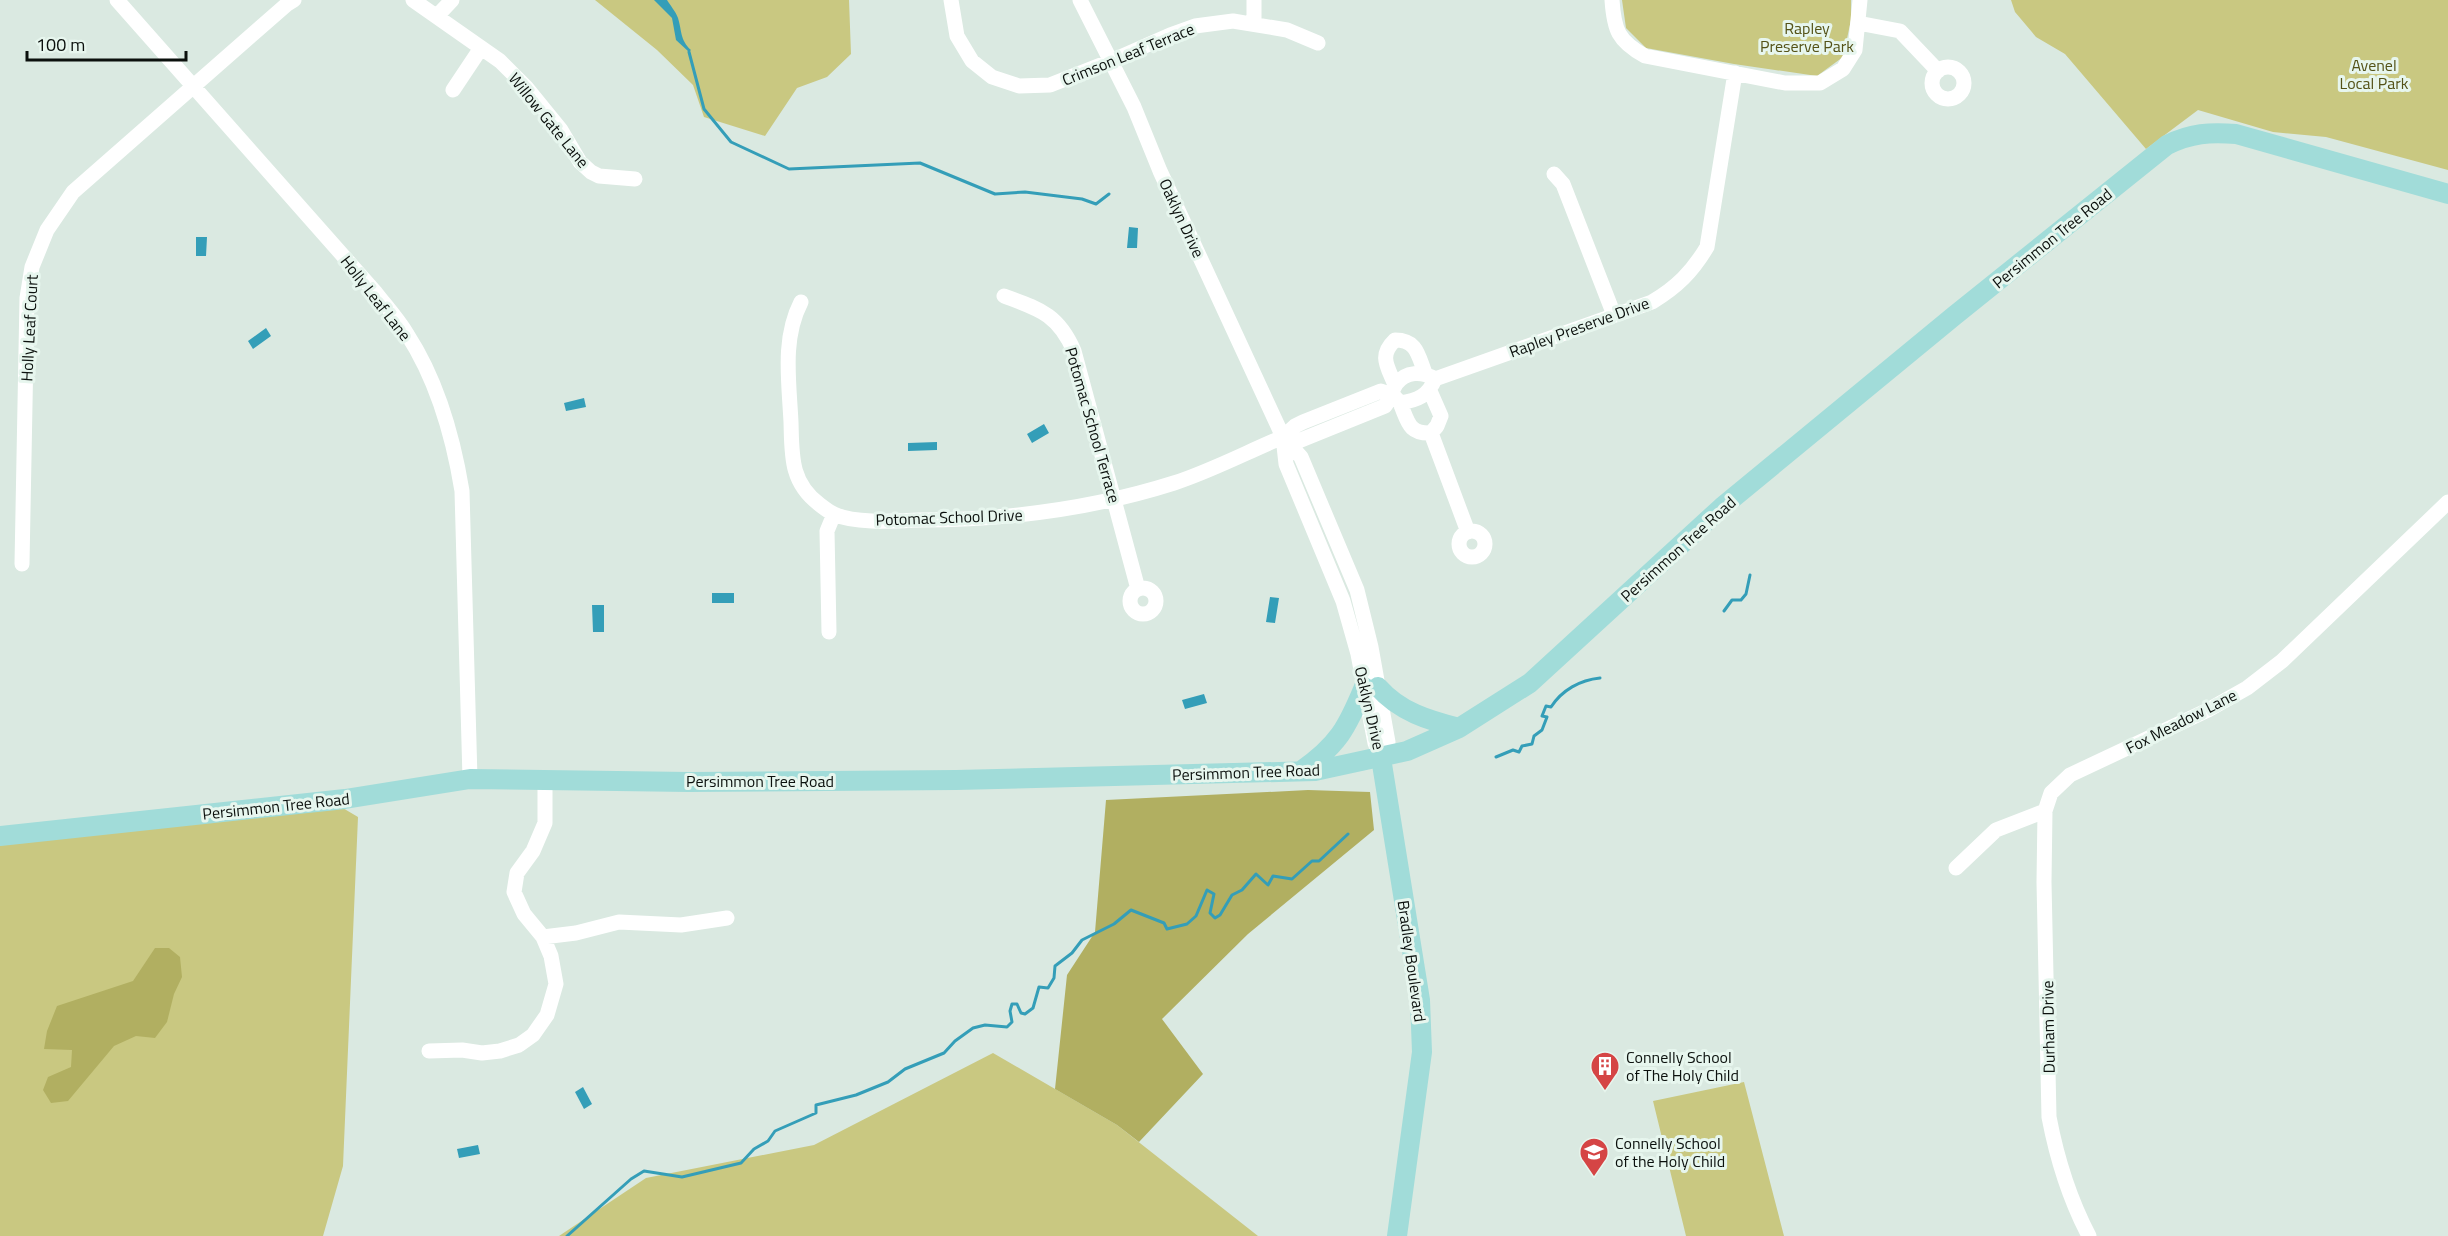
<svg xmlns="http://www.w3.org/2000/svg" width="2448" height="1236" font-family="'Titillium Web',sans-serif">
  <style>
    .green { fill: #c9c881 }
    .forest { fill: #b1af61 }
    .water { fill: #349eb8 }
    .lines { fill: none; stroke-linecap: round; stroke-linejoin: round }
    .stream { stroke: #349eb8; stroke-width: 3 }
    .minor { stroke: #fff; stroke-width: 15 }
    .major { stroke: #a1dcd9; stroke-width: 20 }
    .labels { text-anchor: middle; dominant-baseline: central; stroke-width: 6; stroke-linejoin: round; paint-order: stroke }
    .park-label { font-size: 16px; fill: #545217; stroke: #e7f6ee }
    .street-label { font-size: 16px; fill: #0b100d; stroke: #e7f6ee }
    .poi-label { font-size: 16px; fill: #0b100d; stroke: #e7f6ee; text-anchor: start }
  </style>
  <rect width="100%" height="100%" fill="#dae9e1"/>
  <!-- green -->
  <path class="green" d="M595,0H849L851,54L827,77L797,88L765,136L704,117L693,85L657,50Z
    M1622,0H1851V20L1843,57L1817,76L1734,64L1646,48L1626,28Z
    M2011,0H2448V170L2326,137L2273,132L2198,110L2146,149L2065,54L2036,37L2015,12Z
    M336,804L358,817L343,1166L323,1236H0V841Z
    M993,1053L1117,1125L1258,1236H559L646,1178L814,1145Z
    M1744,1082L1784,1236H1686L1653,1101Z"/>
  <!-- forest -->
  <path class="forest" d="M1308,790L1370,792L1374,830L1248,934L1162,1019L1203,1074L1139,1142L1117,1125L1055,1089L1067,975L1095,932L1106,800Z
    M155,948H169L180,957L182,977L174,994L167,1022L155,1038L136,1036L114,1046L68,1101L51,1103L43,1090L48,1077L71,1067L72,1050L44,1049L47,1031L57,1006L133,981Z"/>
  <!-- water -->
  <path class="water" d="M654,0H667C670,5 676,12 678,18C682,31 680,40 691,50L689,52L676,40L672,18Z
    M1129,227L1138,228L1137,248H1127Z
    M196,237H207L206,256H196Z
    M266,328L271,336L253,349L248,341Z
    M584,398L586,407L566,411L564,403Z
    M1044,424L1049,433L1032,443L1027,434Z
    M937,442V450L908,451V443Z
    M712,593H734V603H712Z
    M1270,597L1279,598L1275,623L1266,622Z
    M592,605H604V632H593Z
    M1204,694L1207,703L1185,709L1182,700Z
    M583,1087L592,1104L584,1109L575,1092Z
    M478,1145L480,1154L459,1158L457,1149Z"/>
  <g class="lines">
    <!-- stream -->
    <path class="stream" d="M689,52L704,109L731,142L789,169L920,163L995,194L1025,192L1082,199L1096,204L1109,194
      M1724,611L1732,600H1741L1746,594L1750,575
      M1496,757L1513,750L1519,752L1522,746L1532,744L1534,736L1542,730L1547,717L1542,716L1546,706L1551,707C1562,690 1580,680 1600,678
      M567,1236L631,1179L644,1171L682,1177L741,1163L754,1149L768,1141L775,1131L816,1113V1105L856,1095L888,1082L905,1069L944,1053L955,1041L973,1028L985,1025L1007,1027L1012,1022L1010,1011L1012,1004H1017L1021,1013L1025,1014L1033,1008L1039,987L1048,988L1054,978L1055,966L1072,953L1082,940L1114,924L1131,910L1164,923L1167,929L1187,924L1196,916L1207,890L1214,894L1210,913L1215,918L1220,915L1232,895L1242,890L1256,874L1268,885L1273,876L1292,879L1312,861H1319L1348,834"/>
    <!-- minor -->
    <path class="minor" d="M117,0L376,293C386,306 398,319 407,334C437,380 453,436 462,491L470,779
      M413,0L500,61L526,87L561,130L580,162L591,172L599,176L635,179
      M951,0L957,36L972,61L992,77L1019,86L1050,85L1111,61L1170,35L1195,26L1233,21L1287,30L1318,43
      M1080,0L1134,107L1160,171L1283,437L1301,457L1357,590L1371,647L1388,742L1381,758
      M1254,0V24
      M1612,0C1614,30 1618,41 1645,56L1785,83H1820L1843,69L1855,50L1860,0
      M437,16L452,0
      M1858,23L1900,31L1938,71
      M1932 83a16 16 0 1 1 32 0a16 16 0 1 1-32 0Z
      M453,90L481,48
      M1554,174L1563,184L1614,315
      M1004,296C1039,309 1058,314 1074,351L1138,589
      M801,302C782,339 789,381 791,422C792,455 790,482 819,504C823,507 829,512 834,514C855,524 896,521 919,520C1006,520 1092,509 1174,483C1211,471 1247,452 1283,437L1295,426L1303,422L1381,391L1393,395L1400,403C1418,400 1428,396 1435,379L1652,302C1677,287 1692,272 1707,247L1735,73
      M1395,385C1388,367 1378,356 1395,340C1417,340 1418,355 1425,373
      M1400,403C1408,421 1408,434 1431,433L1437,426L1441,416L1430,391
      M1431,433L1468,532
      M1283,437L1286,464L1343,601L1358,654L1375,743L1381,758
      M1283,437L1301,440L1385,406C1391,398 1392,390 1396,384C1406,371 1422,371 1435,379
      M1459 544a13 13 0 1 1 26 0a13 13 0 1 1-26 0Z
      M22,564L27,298L32,267L47,230L73,192L286,5L294,0
      M1130 601a13 13 0 1 1 26 0a13 13 0 1 1-26 0Z
      M829,632L827,531L834,514
      M2045,811L2044,882L2049,1117C2057,1159 2069,1198 2089,1236
      M1956,868L1996,830L2045,811L2051,793L2070,775L2208,710L2247,688L2282,661L2448,502
      M543,937L576,933L619,922L681,925L727,918
      M429,1051L462,1050L482,1053L500,1051L519,1045L533,1035L547,1015L556,984L551,956L543,937L524,914L514,892L517,873L533,851L545,823V779"/>
    <!-- major -->
    <path class="major" d="M1378,687C1400,712 1428,720 1459,728
      M1381,758L1420,1000L1422,1052L1397,1236
      M1301,771C1338,745 1347,728 1364,687
      M0,836L345,799L470,779L689,782L956,780L1315,771L1407,751L1459,728L1530,683L1722,507L1954,316L2167,145C2191,133 2210,132 2236,134L2448,194"/>
  </g>
  <!-- icons -->
  <defs>
    <g id="building-pin" transform="scale(1.5)"><path d="M0 17L-7.5 6A9.5 9.5 0 1 1 7.5 6Z" fill="#d54545" stroke="#e7f6ee"/><path d="M-4-6H4V6H1V3H-1V6H-4ZM-2.5-4.3h1.7v1.8h-1.7ZM.8-4.3h1.7v1.8H.8ZM-2.5-1h1.7V.8h-1.7ZM.8-1h1.7V.8H.8Z" fill="#fff"/></g>
    <g id="school-pin" transform="scale(1.5)"><path d="M0 17L-7.5 6A9.5 9.5 0 1 1 7.5 6Z" fill="#d54545" stroke="#e7f6ee"/><path d="M0-5L7-2L0 1L-7-2ZM-4 1L0 2.5L4 1V4Q0 6-4 4Z" fill="#fff"/></g>
  </defs>
  <g fill-rule="evenodd">
    <use href="#building-pin" x="1605" y="1066"/>
    <use href="#school-pin" x="1594" y="1152"/>
  </g>
  <g class="labels">
    <!-- park labels -->
    <g class="park-label">
      <text x="1807" y="28">Rapley<tspan x="1807" dy="18">Preserve Park</tspan></text>
      <text x="2374" y="65">Avenel<tspan x="2374" dy="18">Local Park</tspan></text>
    </g>
    <!-- street labels -->
    <g class="street-label">
      <text transform="translate(1128 54) rotate(-22)">Crimson Leaf Terrace</text>
      <text transform="translate(549 120) rotate(51)">Willow Gate Lane</text>
      <text transform="translate(1182 218) rotate(65)">Oaklyn Drive</text>
      <text transform="translate(2052 238) rotate(-39)">Persimmon Tree Road</text>
      <text transform="translate(376 298) rotate(52)">Holly Leaf Lane</text>
      <text transform="translate(1579 327) rotate(-20)">Rapley Preserve Drive</text>
      <text transform="translate(29 328) rotate(-87)">Holly Leaf Court</text>
      <text transform="translate(1093 425) rotate(74)">Potomac School Terrace</text>
      <text transform="translate(949 517) rotate(-2)">Potomac School Drive</text>
      <text transform="translate(1678 549) rotate(-42)">Persimmon Tree Road</text>
      <text transform="translate(1370 708) rotate(77)">Oaklyn Drive</text>
      <text transform="translate(2181 721) rotate(-27)">Fox Meadow Lane</text>
      <text transform="translate(1246 772) rotate(-2)">Persimmon Tree Road</text>
      <text x="760" y="781">Persimmon Tree Road</text>
      <text transform="translate(276 806) rotate(-6)">Persimmon Tree Road</text>
      <text transform="translate(1412 961) rotate(82)">Bradley Boulevard</text>
      <text transform="translate(2048 1027) rotate(-91)">Durham Drive</text>
    </g>
    <!-- poi labels -->
    <g class="poi-label">
      <text x="1626" y="1057">Connelly School<tspan x="1626" dy="18">of The Holy Child</tspan></text>
      <text x="1615" y="1143">Connelly School<tspan x="1615" dy="18">of the Holy Child</tspan></text>
    </g>
  </g>
  <!-- scale -->
  <path d="M27 51v9h159v-9" fill="none" stroke="#0b100d" stroke-width="3"/>
  <text x="36" y="51" font-size="18" fill="#0b100d" stroke="#e7f6ee" stroke-width="4.5" paint-order="stroke">100 m</text>
</svg>
